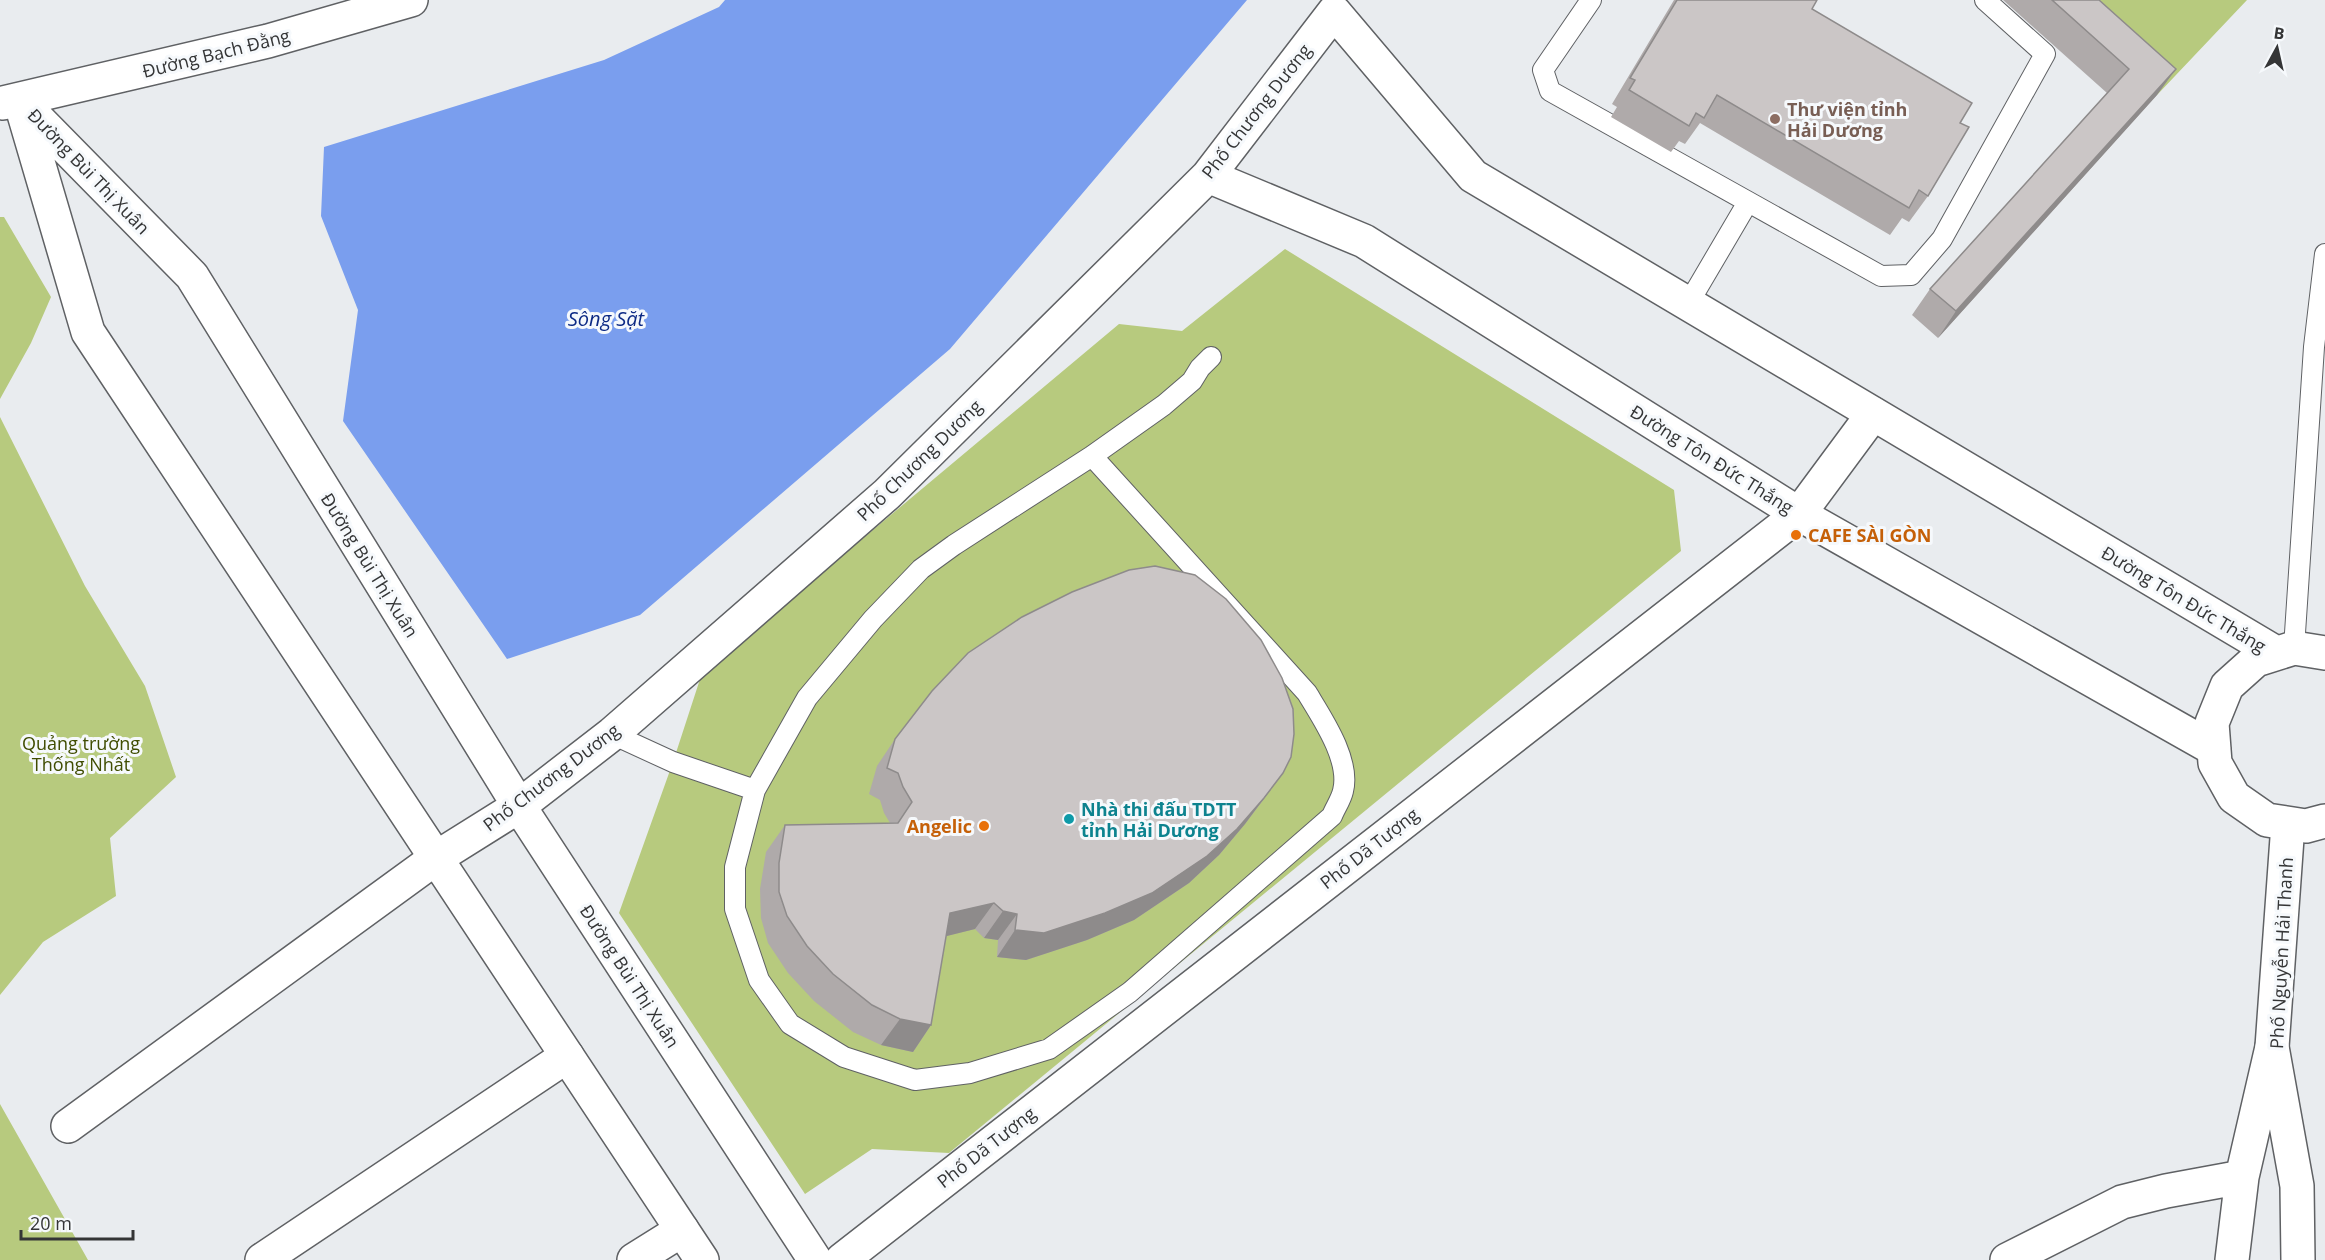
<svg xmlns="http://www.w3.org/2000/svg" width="2325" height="1260" font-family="'Open Sans',sans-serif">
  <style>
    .green { fill: #b7ca7e }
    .water { fill: #7a9eee }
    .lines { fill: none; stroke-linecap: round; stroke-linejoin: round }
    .lane-casing { stroke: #5f6164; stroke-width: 22 }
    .street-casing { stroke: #5f6164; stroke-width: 36 }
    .secondary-casing { stroke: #5f6164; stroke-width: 36 }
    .lane { stroke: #fff; stroke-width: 20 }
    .street { stroke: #fff; stroke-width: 33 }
    .secondary { stroke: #fff; stroke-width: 33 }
    .wall { fill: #afaaaa }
    .shaded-wall { fill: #8e8b8b }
    .building { fill: #cbc6c6; stroke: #8e8b8b; stroke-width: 1.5 }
    .education-dot { fill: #8d6e63; stroke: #f6f9fc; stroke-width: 2 }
    .food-dot { fill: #e8710a; stroke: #f6f9fc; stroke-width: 2 }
    .culture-dot { fill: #0f9aa8; stroke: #f6f9fc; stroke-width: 2 }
    .labels { text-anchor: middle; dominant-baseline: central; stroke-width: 6; stroke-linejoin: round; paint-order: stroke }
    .street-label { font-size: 18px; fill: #343536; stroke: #f6f9fc }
    .education-label { font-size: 18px; font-weight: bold; fill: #785e54; stroke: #f6f9fc; text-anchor: start }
    .food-label { font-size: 18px; font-weight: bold; fill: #c56008; stroke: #f6f9fc; text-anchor: start }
    .park-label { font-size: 18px; fill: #404d02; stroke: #f6f9fc }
    .culture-label { font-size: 18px; font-weight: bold; fill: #0d838f; stroke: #f6f9fc; text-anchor: start }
    .water-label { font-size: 20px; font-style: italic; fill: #0e2b85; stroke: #f6f9fc }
  </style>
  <rect width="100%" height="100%" fill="#e9ecef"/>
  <!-- green -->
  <path class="green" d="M2050,0H2247L2157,95Z
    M0,217H4L51,297L31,343L0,399Z
    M1285,249L1674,490L1681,551L949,1153L872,1149L805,1194L619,913L673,762L702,673L1119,324L1182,331Z
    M0,417L85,586L145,686L176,777L110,838L116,896L43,942L0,995Z
    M0,1104L88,1260H0Z"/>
  <!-- water -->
  <path class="water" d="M725,0H1247L950,349L640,615L507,659L343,421L358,310L321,216L324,147L604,60L719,7Z"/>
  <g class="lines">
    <!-- lane casing -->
    <g class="lane-casing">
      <path id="lane" d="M1591,0L1543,70L1550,91L1881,276L1911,275L1942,239L2045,54L1985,0
        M1688,304L1748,202
        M2294,648L2314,347L2325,254
        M612,734L673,762L755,790L807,698L873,619L921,569L954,545L1092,456L1164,405L1192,381L1200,368L1211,357
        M755,790L735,867V909L759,980L790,1024L844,1057L915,1080L970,1073L1049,1049L1130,992L1332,816C1335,808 1341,800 1343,791C1351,760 1322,718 1307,693L1092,456"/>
    </g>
    <!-- street casing -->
    <g class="street-casing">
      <path id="street" d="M68,1126L436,858
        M262,1260L567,1056
        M634,1260L682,1230
        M842,1260L1799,514L1873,414
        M2007,1260L2122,1202L2166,1191L2242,1177
        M2232,1260L2242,1177L2272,1047"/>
    </g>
    <!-- secondary casing -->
    <g class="secondary-casing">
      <path id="secondary" d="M19,100L192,276L519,806L815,1260
        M3,103L268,41L411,0
        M21,104L88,332L702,1260
        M1208,176L1364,241L1799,514L2214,749
        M2325,653L2294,648L2256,660L2227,686L2212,723L2215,763L2234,797L2267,820L2306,826L2325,821
        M2288,824L2272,1047L2297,1186L2298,1260
        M436,858L519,806L612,734L887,494L1208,176L1334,12L1473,176L2276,653"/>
    </g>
    <!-- lane -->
    <use href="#lane" class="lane"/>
    <!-- street -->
    <use href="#street" class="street"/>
    <!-- secondary -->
    <use href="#secondary" class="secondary"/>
  </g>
  <!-- wall -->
  <path class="wall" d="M1674,0H1817L1812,9L1960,123L1928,196L1909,222L1902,218L1890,235L1700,123L1685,144L1679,141L1671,152L1611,117L1617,107L1612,104Z
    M2003,0H2099L2157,95L1938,338L1912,315L1930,289L2107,93Z
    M895,739L1264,799L1245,824L1219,855L1189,883L1134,920L1087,940L1026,960L997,957L998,940L984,938L975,929L946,936L931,1025L913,1052L881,1045L853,1032L814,1001L788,973L768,943L761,918L760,889L766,852L785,825L890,823L884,813L880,800L869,794L877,766Z"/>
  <!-- shaded-wall -->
  <path class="shaded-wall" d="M2176,69L2157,95L1938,338L1956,311Z
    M1283,773L1245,824L1219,855L1189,883L1134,920L1087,940L1026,960L997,957L1015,930Z
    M994,903L975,929L931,940L950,913Z
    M1003,911L1017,914L998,940L984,938Z
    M900,1019L931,1025L913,1052L881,1045Z"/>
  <!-- building -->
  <path class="building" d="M1677,0H1817L1812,9L1972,103L1960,123L1969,127L1928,196L1919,190L1909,208L1717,95L1704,118L1696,113L1689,126L1629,90L1635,80L1630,78Z
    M2052,0H2099L2176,69L1956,311L1930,289L2129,69Z
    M1155,566L1195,575L1226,599L1261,640L1282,678L1293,709L1294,734L1291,757L1283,773L1264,798L1237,829L1207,856L1152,893L1105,913L1044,933L1015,930L1017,914L1003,911L994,903L950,913L931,1025L900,1019L872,1005L833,974L807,946L787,916L779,892V863L785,825L898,823L912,802L903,787L898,773L887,768L895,739L932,691L968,653L1022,617L1072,592L1129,570Z"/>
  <!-- markers -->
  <circle class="education-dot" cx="1775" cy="119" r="6"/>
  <g class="food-dot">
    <circle cx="1796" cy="535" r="6"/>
    <circle cx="984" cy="826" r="6"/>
  </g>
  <circle class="culture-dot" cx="1069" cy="819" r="6"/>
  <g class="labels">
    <!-- street labels -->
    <g class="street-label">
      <text transform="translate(216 53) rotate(-14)">Đường Bạch Đằng</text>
      <text transform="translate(1256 111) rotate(-52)">Phố Chương Dương</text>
      <text transform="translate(89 171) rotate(46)">Đường Bùi Thị Xuân</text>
      <text transform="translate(1712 459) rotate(32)">Đường Tôn Đức Thắng</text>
      <text transform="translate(919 460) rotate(-44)">Phố Chương Dương</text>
      <text transform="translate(370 565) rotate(58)">Đường Bùi Thị Xuân</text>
      <text transform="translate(2184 599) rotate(31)">Đường Tôn Đức Thắng</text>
      <text transform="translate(551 777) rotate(-37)">Phố Chương Dương</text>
      <text transform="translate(1369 848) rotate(-38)">Phố Dã Tượng</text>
      <text transform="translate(2281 953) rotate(-87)">Phố Nguyễn Hải Thanh</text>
      <text transform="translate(630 976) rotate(57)">Đường Bùi Thị Xuân</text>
      <text transform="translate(986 1147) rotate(-38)">Phố Dã Tượng</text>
    </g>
    <!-- education labels -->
    <g class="education-label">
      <text x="1787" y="109">Thư viện tỉnh<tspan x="1787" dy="21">Hải Dương</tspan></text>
    </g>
    <!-- food labels -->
    <g class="food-label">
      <text x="1808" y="535">CAFE SÀI GÒN</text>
      <text x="972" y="826" text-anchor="end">Angelic</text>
    </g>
    <!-- park labels -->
    <g class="park-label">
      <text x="81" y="743">Quảng trường<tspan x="81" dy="21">Thống Nhất</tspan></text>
    </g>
    <!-- culture labels -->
    <g class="culture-label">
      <text x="1081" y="809">Nhà thi đấu TDTT<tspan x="1081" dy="21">tỉnh Hải Dương</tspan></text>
    </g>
    <!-- water labels -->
    <g class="water-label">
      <text x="606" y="318">Sông Sặt</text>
    </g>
  </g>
  <!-- north arrow -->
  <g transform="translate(2277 48) rotate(8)" stroke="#f6f9fc" stroke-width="4.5" paint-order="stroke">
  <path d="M0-4.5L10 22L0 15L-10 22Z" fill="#343536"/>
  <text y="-9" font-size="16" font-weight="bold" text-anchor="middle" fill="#343536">B</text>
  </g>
  <!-- scale -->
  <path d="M21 1230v9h112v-9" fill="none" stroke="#343536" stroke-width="3"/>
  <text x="30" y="1230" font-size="18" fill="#343536" stroke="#f6f9fc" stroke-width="4.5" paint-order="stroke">20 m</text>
</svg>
